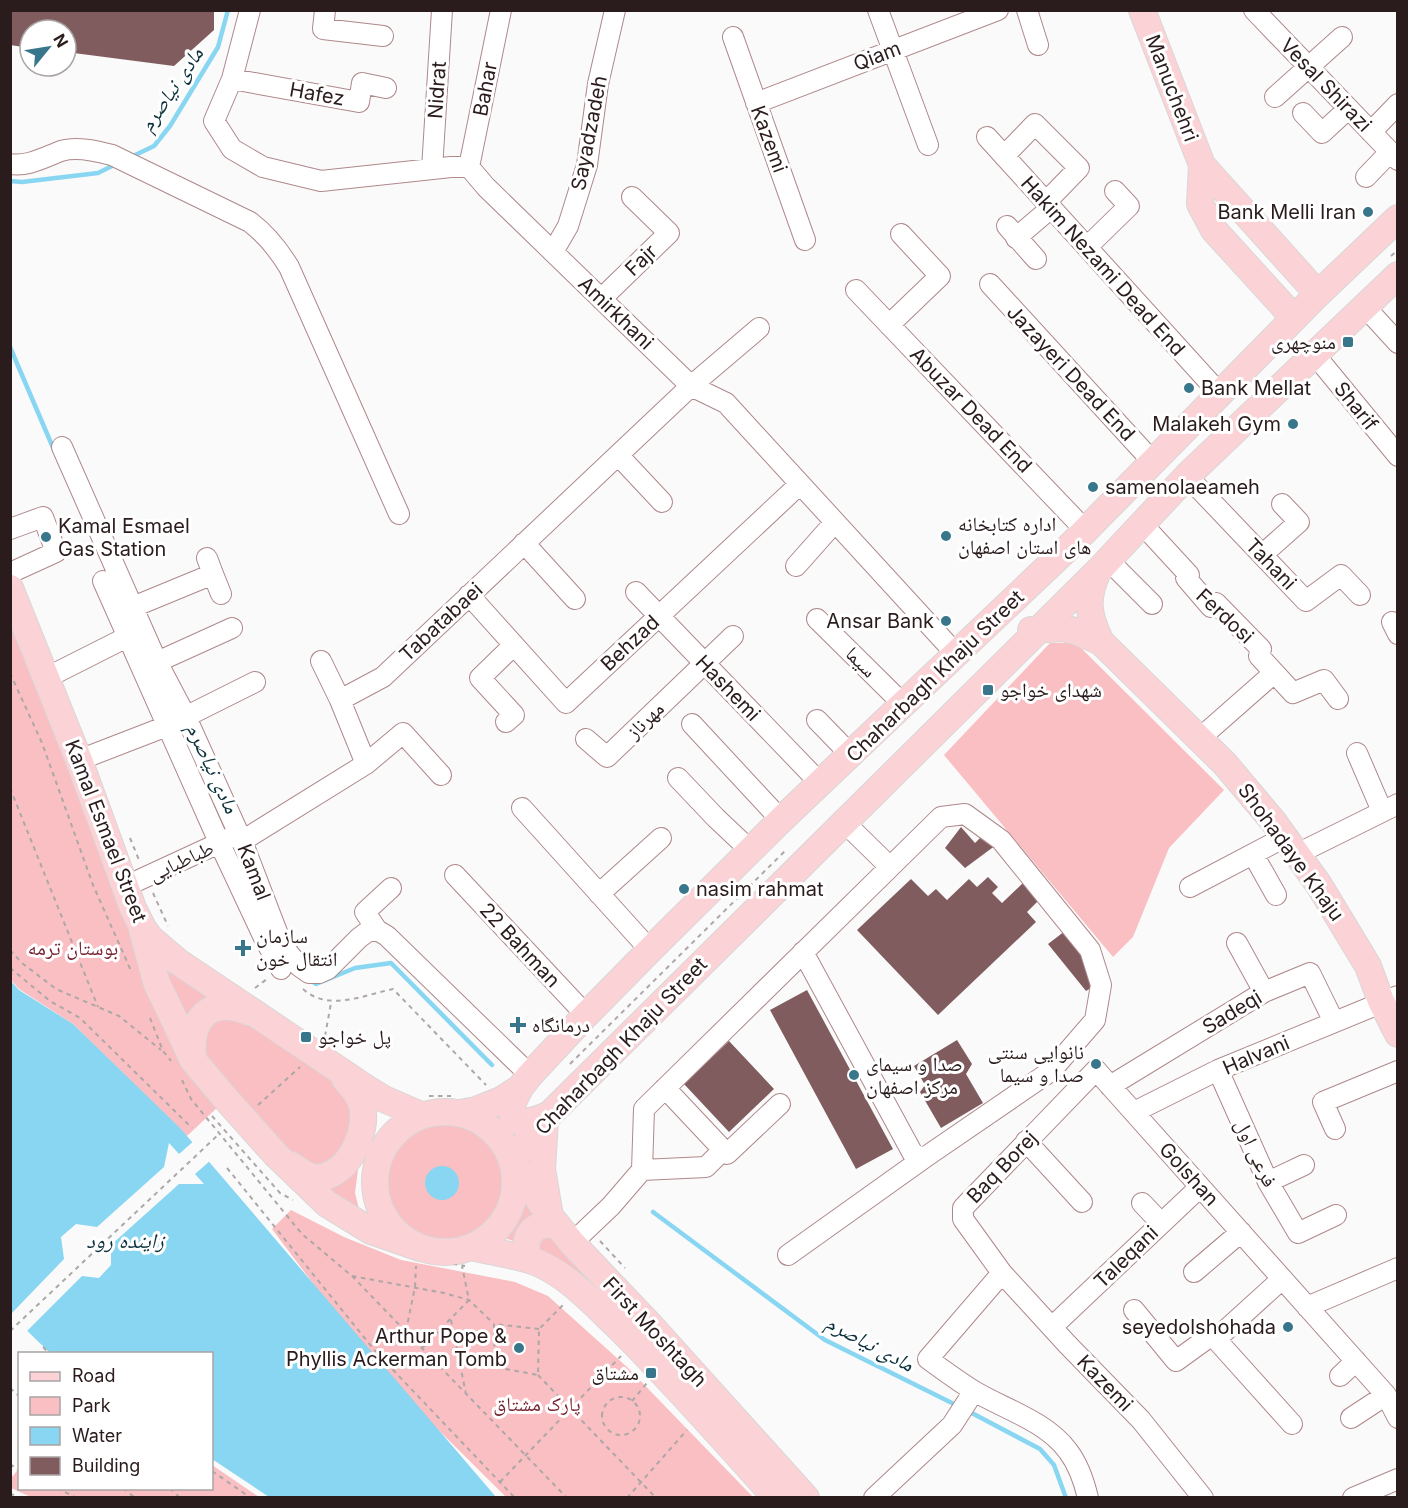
<svg xmlns="http://www.w3.org/2000/svg" width="1408" height="1508" font-family="Inter,'Noto Naskh Arabic',sans-serif">
  <style>
    .green { fill: #f9bfc2 }
    .water { fill: #88d6f1 }
    .pier { fill: #fafafa }
    .lines { fill: none; stroke-linecap: round; stroke-linejoin: round }
    .stream { stroke: #88d6f1; stroke-width: 4.5 }
    .building { fill: #805c5f }
    .minor-casing { stroke: #af888a; stroke-width: 22 }
    .major-casing { stroke: #d9d6d6; stroke-width: 28 }
    .path { stroke: #ada7a7; stroke-width: 2; stroke-dasharray: 4.5 4.5; stroke-linecap: butt }
    .minor { stroke: #fff; stroke-width: 20 }
    .major { stroke: #fbd3d6; stroke-width: 26 }
    .path-bridge { stroke: #ada7a7; stroke-width: 2; stroke-dasharray: 4.5 4.5; stroke-linecap: butt }
    .poi-dot { fill: #38768c; stroke: #fff; stroke-width: 2 }
    .labels { text-anchor: middle; dominant-baseline: central; stroke-width: 6; stroke-linejoin: round; paint-order: stroke }
    .street-label { font-size: 20px; fill: #2a1b1c; stroke: #fff }
    .poi-label { font-size: 20px; fill: #2a1b1c; stroke: #fff; text-anchor: start }
    .park-label { font-size: 20px; fill: #772432; stroke: #fff }
    .water-label { font-size: 21px; font-style: italic; fill: #0b313c; stroke: #fff }
  </style>
  <rect width="100%" height="100%" fill="#fafafa"/>
  <!-- green -->
  <path class="green" d="M10,615L220,1105L187,1136L73,1024L19,989L11,980Z
    M1050,643H1076L1224,790L1169,848L1133,937L1113,957L944,755Z
    M151,949L214,996L185,1025Z
    M235,1015L336,1079L350,1098L351,1140L325,1166L297,1162L207,1065L200,1042L211,1023Z
    M506,1104L523,1129L514,1152L502,1133L487,1119Z
    M385 1183a59 59 0 1 1 118 0a59 59 0 1 1-118 0Z
    M359,1162L355,1193L361,1217L322,1186Z
    M525,1199L543,1218L521,1243L504,1238Z
    M291,1210L344,1237L401,1260L515,1282L548,1296L627,1367L753,1497H506L379,1371L272,1229Z
    M555,1234L620,1312L541,1253L539,1245L544,1238Z
    M212,1465L259,1497L33,1498L11,1488V1475L13,1476L19,1468L20,1488H212Z"/>
  <!-- water -->
  <path class="water" d="M10,980L19,990L73,1024L181,1129L496,1497H269L212,1459V1354L50,1353L11,1315Z
    M425 1183a17 17 0 1 1 34 0a17 17 0 1 1-34 0Z"/>
  <!-- pier -->
  <path class="pier" d="M195,1140L211,1160L195,1174L204,1184H179L111,1245V1265L99,1278L82,1276L25,1333L10,1319L11,1314L64,1259L61,1237L76,1224L97,1227L164,1167L169,1143L179,1154Z"/>
  <g class="lines">
    <!-- stream -->
    <path class="stream" d="M129,158L154,146L170,126L218,47L228,10
      M10,181L22,182L98,173L116,164
      M10,347L54,450
      M310,980L316,984L355,968L391,963L492,1065
      M653,1212L825,1340L958,1406
      M968,1411L1040,1449L1054,1465L1066,1498"/>
  </g>
  <!-- building -->
  <path class="building" d="M12,10H214V30L174,66L66,52V30H30V48L10,45Z
    M961,827L975,843L984,834L996,845L965,868L945,848Z
    M988,877L998,887L992,893L1002,903L1023,883L1039,900L1027,912L1036,922L938,1015L857,930L911,879L928,896L936,889L947,900L969,879L977,887Z
    M1065,931L1094,966L1096,985L1086,991L1048,944Z
    M807,990L893,1149L856,1169L770,1010Z
    M957,1040L972,1064L966,1074L983,1103L941,1128L920,1092L925,1085L914,1066Z
    M729,1041L774,1089L729,1132L684,1084Z"/>
  <g class="lines">
    <!-- minor casing -->
    <g class="minor-casing">
      <path id="minor" d="M250,10L232,79L214,121L232,149L263,167L321,181L451,167H469L486,187L691,386L726,403L957,655
        M325,10L323,29L383,36
        M878,10L928,145
        M1027,10L1038,45
        M1254,10L1398,160
        M733,37L805,240
        M232,79L359,102L362,83L386,88
        M1275,97L1342,37
        M756,103L998,10
        M1303,113L1322,133L1348,109
        M1371,132L1398,104
        M987,137L1220,394
        M1004,156L1035,124L1079,168L1046,202
        M10,164C28,167 45,157 61,151C76,146 97,151 112,155L250,222C267,235 278,249 289,267L399,514
        M469,167L501,10
        M432,169L442,10
        M1366,177L1390,152
        M1007,226L1036,259
        M1016,238L1051,208
        M1087,247L1129,206L1115,191
        M553,252L568,226L587,165L598,84L615,10
        M990,284L1153,462
        M856,290L1086,531
        M601,299L669,233L632,197
        M1365,307L1398,343
        M889,325L940,276L901,234
        M1315,355L1398,456
        M62,447L157,662L186,717L242,841L282,945L299,966L309,973H319L328,969L359,938L367,932L377,930L387,936L530,1075
        M618,455L662,502
        M1187,476L1306,601L1341,575L1360,595
        M1143,525L1189,575L1186,578L1211,607L1216,603L1261,649L1259,656L1293,693L1324,680L1338,699
        M10,529L43,517L56,552L10,573
        M524,543L575,599
        M1262,555L1299,522L1282,504
        M1108,560L1152,604
        M796,566L835,522
        M213,574L221,594
        M103,581L219,842L265,940L281,969
        M636,592L821,784
        M469,595L566,703L800,484
        M133,607L213,574L207,558
        M817,619L904,705
        M1392,622L1398,634
        M321,661L340,700
        M157,662L232,628
        M46,678L137,632
        M817,720L851,755
        M506,722L514,715L480,678L514,645
        M692,724L781,820
        M586,739L607,757L733,636
        M1199,739L1274,673
        M1357,753L1382,811
        M79,760L167,726L255,682
        M366,764L403,733L441,775
        M678,778L716,818L751,851
        M522,808L650,950
        M844,822L890,867
        M242,841L366,764L340,700L383,677L691,386L759,328
        M1253,854L1276,895
        M1297,854L1398,804
        M455,875L586,1015
        M124,887L230,838
        M1190,887L1285,837
        M599,894L661,838
        M377,930L365,912L391,888
        M1237,943L1264,992
        M1218,1070L1268,1182L1298,1233L1336,1215
        M1110,1086L1264,992L1310,973L1334,1022
        M665,1088L727,1154L780,1104
        M1134,1112L1218,1070L1398,996
        M1335,1129L1323,1102L1398,1071
        M1026,1141L1082,1202
        M642,1170L706,1167L723,1150
        M1268,1182L1304,1165
        M1142,1203L1161,1223
        M572,1243L611,1206L642,1170L644,1109L941,817L965,814L1001,840L1090,950L1101,985L1095,1020L1051,1071L924,1158L913,1154L803,952
        M788,1255L924,1158
        M1194,1272L1241,1232
        M1002,1273L928,1359C943,1370 958,1381 974,1391C1004,1409 1046,1421 1068,1451C1078,1464 1084,1481 1088,1498
        M1307,1307L1398,1268
        M1134,1310L1176,1361L1212,1335L1292,1424
        M1052,1327L1200,1187
        M1216,1339L1282,1279
        M1340,1376L1356,1361
        M1351,1418L1386,1395
        M874,1498L952,1425L974,1391
        M1203,1498L1141,1420L1067,1344L1002,1273L963,1219V1208L1096,1070L1386,1395L1398,1418
        M1353,1498L1398,1479"/>
    </g>
    <!-- major casing -->
    <g class="major-casing">
      <path id="major" d="M1142,10L1202,165L1318,294
        M1202,165L1200,204L1214,230L1294,318
        M1098,571C1085,599 1088,615 1101,642
        M10,588L79,760L133,908L143,928L150,938L177,961L369,1090L384,1099L421,1115
        M1031,630L1064,628L1078,632L1101,642L1225,764L1273,821L1319,885L1368,966L1381,1001L1398,1034
        M142,929L157,984L174,1019L193,1060L225,1098L276,1155L327,1204L371,1231L420,1248
        M193,1058C189,1018 210,996 249,1012
        M520,1088L513,1102L512,1114L517,1121C530,1123 539,1119 550,1114
        M375 1182a70 70 0 1 1 140 0a70 70 0 1 1-140 0Z
        M460,1113L476,1110L501,1100L520,1088L530,1075L586,1015L650,950L781,820L1072,544L1318,294L1398,218
        M545,1120L542,1169L549,1210
        M512,1160L550,1114L1099,570L1187,476L1398,275
        M512,1160L550,1216L572,1243L649,1324L806,1498
        M291,1165C297,1169 304,1175 311,1177C346,1183 371,1131 361,1102C358,1093 351,1086 345,1079
        M471,1247C493,1252 517,1255 538,1263C570,1277 596,1306 620,1329C674,1383 725,1441 776,1498
        M529,1260C521,1237 532,1222 556,1225"/>
    </g>
    <!-- path -->
    <path class="path" d="M1391,256L1398,250
      M10,673L42,743L93,885L132,973
      M10,788L98,1007
      M130,838L139,860
      M153,893L168,926
      M10,950L22,963L56,989L119,1016L161,1050
      M10,968L50,1001L80,1018L192,1128
      M255,988L267,979
      M303,989C328,1012 364,995 393,989L486,1085
      M150,1018L163,1051L171,1061
      M325,1036L331,1003
      M570,1064L786,850
      M182,1080L191,1099L302,1234L352,1276L567,1498
      M429,1096H451
      M258,1105L300,1067
      M212,1116L280,1193L293,1200
      M227,1168L376,1352L515,1498
      M502,1233L519,1204
      M600,1241L625,1268
      M435,1260L465,1266
      M352,1276L444,1293L469,1300L493,1323
      M10,1315H11
      M451,1320L466,1394
      M539,1329L494,1324L495,1367L538,1375L539,1329L565,1303
      M406,1331L415,1287L416,1266
      M43,1347L50,1354
      M422,1348L469,1300L462,1266
      M538,1375L656,1498
      M10,1388L20,1397
      M602 1416a19 19 0 1 1 38 0a19 19 0 1 1-38 0Z
      M632,1401L647,1383
      M10,1464L20,1471
      M212,1471L251,1498
      M500,1482L621,1356
      M57,1488L77,1498
      M123,1488L135,1498
      M170,1488L180,1498
      M10,1493L18,1498
      M627,1498L687,1430"/>
    <!-- minor -->
    <use href="#minor" class="minor"/>
    <!-- major -->
    <use href="#major" class="major"/>
    <!-- path-bridge -->
    <path class="path-bridge" d="M10,1331L219,1134"/>
  </g>
  <!-- markers -->
  <g class="poi-dot">
    <circle cx="1368" cy="212" r="6"/>
    <rect x="1342" y="336" width="12" height="12" rx="3"/>
    <circle cx="1189" cy="388" r="6"/>
    <circle cx="1293" cy="424" r="6"/>
    <circle cx="1093" cy="487" r="6"/>
    <circle cx="946" cy="536" r="6"/>
    <circle cx="46" cy="537" r="6"/>
    <circle cx="946" cy="621" r="6"/>
    <rect x="982" y="684" width="12" height="12" rx="3"/>
    <circle cx="684" cy="889" r="6"/>
    <path d="M240 939h6v6h6v6h-6v6h-6v-6h-6v-6h6z"/>
    <path d="M515 1016h6v6h6v6h-6v6h-6v-6h-6v-6h6z"/>
    <rect x="300" y="1031" width="12" height="12" rx="3"/>
    <circle cx="1096" cy="1064" r="6"/>
    <circle cx="854" cy="1075" r="6"/>
    <circle cx="1288" cy="1327" r="6"/>
    <circle cx="519" cy="1348" r="6"/>
    <rect x="645" y="1367" width="12" height="12" rx="3"/>
  </g>
  <g class="labels">
    <!-- street labels -->
    <g class="street-label">
      <text transform="translate(877 56) rotate(-21)">Qiam</text>
      <text transform="translate(1326 85) rotate(46)">Vesal Shirazi</text>
      <text transform="translate(1172 88) rotate(69)">Manuchehri</text>
      <text transform="translate(485 89) rotate(-79)">Bahar</text>
      <text transform="translate(437 90) rotate(-86)">Nidrat</text>
      <text transform="translate(317 94) rotate(10)">Hafez</text>
      <text transform="translate(589 133) rotate(-79)">Sayadzadeh</text>
      <text transform="translate(769 139) rotate(70)">Kazemi</text>
      <text transform="translate(641 260) rotate(-44)">Fajr</text>
      <text transform="translate(1103 266) rotate(48)">Hakim Nezami Dead End</text>
      <text transform="translate(616 313) rotate(44)">Amirkhani</text>
      <text transform="translate(1071 373) rotate(47)">Jazayeri Dead End</text>
      <text transform="translate(1356 406) rotate(51)">Sharif</text>
      <text transform="translate(971 410) rotate(46)">Abuzar Dead End</text>
      <text transform="translate(1271 564) rotate(46)">Tahani</text>
      <text transform="translate(1225 616) rotate(43)">Ferdosi</text>
      <text transform="translate(441 622) rotate(-43)">Tabatabaei</text>
      <text transform="translate(630 643) rotate(-43)">Behzad</text>
      <text transform="translate(861 662) rotate(45)">سیما</text>
      <text transform="translate(935 676) rotate(-44)">Chaharbagh Khaju Street</text>
      <text transform="translate(728 688) rotate(46)">Hashemi</text>
      <text transform="translate(645 720) rotate(-44)">مهرناز</text>
      <text transform="translate(106 831) rotate(69)">Kamal Esmael Street</text>
      <text transform="translate(1291 852) rotate(54)">Shohadaye Khaju</text>
      <text transform="translate(181 861) rotate(-25)">طباطبایی</text>
      <text transform="translate(254 872) rotate(69)">Kamal</text>
      <text transform="translate(520 945) rotate(47)">22 Bahman</text>
      <text transform="translate(1232 1012) rotate(-31)">Sadeqi</text>
      <text transform="translate(621 1046) rotate(-46)">Chaharbagh Khaju Street</text>
      <text transform="translate(1256 1055) rotate(-23)">Halvani</text>
      <text transform="translate(1256 1153) rotate(65)">فرعی اول</text>
      <text transform="translate(1002 1167) rotate(-46)">Baq Borej</text>
      <text transform="translate(1189 1174) rotate(48)">Golshan</text>
      <text transform="translate(1126 1257) rotate(-44)">Taleqani</text>
      <text transform="translate(655 1332) rotate(47)">First Moshtagh</text>
      <text transform="translate(1105 1383) rotate(46)">Kazemi</text>
    </g>
    <!-- poi labels -->
    <g class="poi-label">
      <text x="1356" y="212" text-anchor="end">Bank Melli Iran</text>
      <text x="1336" y="342" text-anchor="end">منوچهری</text>
      <text x="1201" y="388">Bank Mellat</text>
      <text x="1281" y="424" text-anchor="end">Malakeh Gym</text>
      <text x="1105" y="487">samenolaeameh</text>
      <text x="958" y="524">اداره کتابخانه<tspan x="958" dy="23">های استان اصفهان</tspan></text>
      <text x="58" y="526">Kamal Esmael<tspan x="58" dy="23">Gas Station</tspan></text>
      <text x="934" y="621" text-anchor="end">Ansar Bank</text>
      <text x="1000" y="690">شهدای خواجو</text>
      <text x="696" y="889">nasim rahmat</text>
      <text x="256" y="936">سازمان<tspan x="256" dy="23">انتقال خون</tspan></text>
      <text x="532" y="1025">درمانگاه</text>
      <text x="318" y="1037">پل خواجو</text>
      <text x="1084" y="1052" text-anchor="end">نانوایی سنتی<tspan x="1084" dy="23">صدا و سیما</tspan></text>
      <text x="866" y="1064">صدا و سیمای<tspan x="866" dy="23">مرکز اصفهان</tspan></text>
      <text x="1276" y="1327" text-anchor="end">seyedolshohada</text>
      <text x="507" y="1336" text-anchor="end">Arthur Pope &amp;<tspan x="507" dy="23">Phyllis Ackerman Tomb</tspan></text>
      <text x="639" y="1373" text-anchor="end">مشتاق</text>
    </g>
    <!-- park labels -->
    <g class="park-label">
      <text x="73" y="948">بوستان ترمه</text>
      <text x="537" y="1404">پارک مشتاق</text>
    </g>
    <!-- water labels -->
    <g class="water-label">
      <text transform="translate(171 89) rotate(-56)">مادی نیاصرم</text>
      <text transform="translate(213 768) rotate(65)">مادی نیاصرم</text>
      <text x="125" y="1240">زاینده رود</text>
      <text transform="translate(870 1343) rotate(28)">مادی نیاصرم</text>
    </g>
  </g>
  <!-- border -->
  <rect width="1408" height="1508" fill="none" stroke="#2a1b1c" stroke-width="24"/>
  <!-- legend -->
  <rect x="18" y="1352" width="195" height="138" fill="#ffffff" stroke="#aaa4a4" stroke-width="1.5"/>
  <rect x="30" y="1372" width="30" height="9" fill="#fbd3d6" stroke="#aaa4a4" stroke-width="1.5"/>
  <text x="72" y="1382" font-size="18" fill="#2a1b1c">Road</text>
  <rect x="30" y="1397" width="30" height="18" fill="#f9bfc2" stroke="#aaa4a4" stroke-width="1.5"/>
  <text x="72" y="1412" font-size="18" fill="#2a1b1c">Park</text>
  <rect x="30" y="1427" width="30" height="18" fill="#88d6f1" stroke="#aaa4a4" stroke-width="1.5"/>
  <text x="72" y="1442" font-size="18" fill="#2a1b1c">Water</text>
  <rect x="30" y="1457" width="30" height="18" fill="#805c5f" stroke="#aaa4a4" stroke-width="1.5"/>
  <text x="72" y="1472" font-size="18" fill="#2a1b1c">Building</text>
  <!-- north arrow -->
  <g transform="translate(48 48) rotate(60)"><circle r="28" fill="#ffffff" stroke="#aaa4a4" stroke-width="1.5"/>
  <path d="M0-4.5L10 22L0 15L-10 22Z" fill="#38768c"/>
  <text y="-9" font-size="16" font-weight="bold" text-anchor="middle" fill="#2a1b1c">N</text>
  </g>
</svg>
